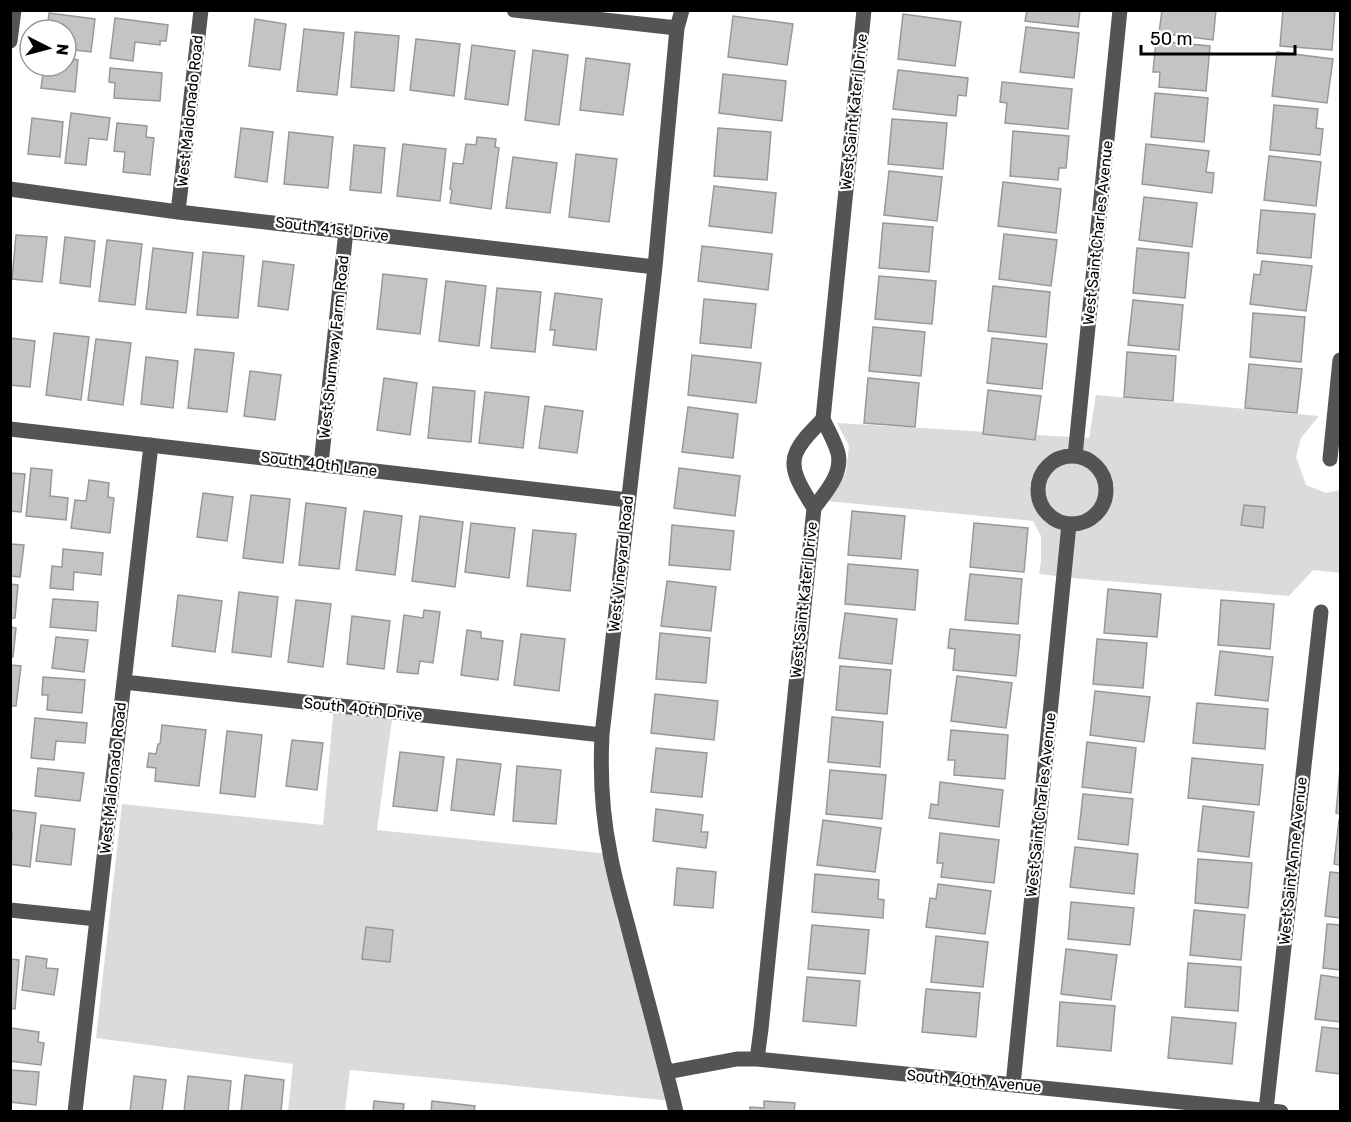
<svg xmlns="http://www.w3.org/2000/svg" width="1351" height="1122" font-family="Rubik,sans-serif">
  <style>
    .green { fill: #dbdbdb }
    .building { fill: #c4c4c4; stroke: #989898; stroke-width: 1.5 }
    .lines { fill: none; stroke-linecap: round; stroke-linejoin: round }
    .minor { stroke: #545454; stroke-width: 15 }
    .labels { text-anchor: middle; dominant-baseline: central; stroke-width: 4.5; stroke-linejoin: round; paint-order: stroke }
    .street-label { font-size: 15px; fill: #000; stroke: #fff }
  </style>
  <rect width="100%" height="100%" fill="#fff"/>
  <!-- green -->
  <path class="green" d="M1096,395L1319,416L1301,438L1296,457L1306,485L1326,493L1340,490V573L1313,570L1289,596L1083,579L1039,574L1041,562V536L1033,521L827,501L846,472L849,446L837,423L1089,438Z
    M334,705L393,712L377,830L610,854L673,1101L350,1070L345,1111H288L293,1064L96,1038L122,804L323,825Z"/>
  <!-- building -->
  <path class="building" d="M1027,10H1080L1078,27L1025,21Z
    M1162,10H1216L1213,40L1159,33Z
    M1283,10H1335L1332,50L1280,46Z
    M49,13L95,19L91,52L66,49V30H47Z
    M903,14L961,22L955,66L898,59Z
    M733,16L793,24L787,65L728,57Z
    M115,18L168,25L166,41H160V45L135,42L133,61L110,58Z
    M255,19L286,24L280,70L249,66Z
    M1026,27L1079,33L1074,78L1020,72Z
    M304,29L344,33L337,95L297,91Z
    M355,32L399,36L394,91L351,87Z
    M416,39L460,44L454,96L410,90Z
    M1156,41L1210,46L1206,91L1159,87L1160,72H1153Z
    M472,45L515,51L508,105L465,99Z
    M533,50L568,55L559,125L525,120Z
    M1277,52L1333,59L1327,103L1272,96Z
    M66,58L78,60L75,92L41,88L44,66H66Z
    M586,58L630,64L623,115L580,110Z
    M110,68L162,73L160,101L114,98L115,83L109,82Z
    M898,70L968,78L966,96L958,95L956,116L893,109Z
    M723,74L786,81L782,121L719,113Z
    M1002,82L1072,89L1068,129L1005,123L1007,103L1000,102Z
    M1155,93L1208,98L1204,142L1151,137Z
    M1274,105L1318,109L1316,128L1323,129L1320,155L1270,150Z
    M71,113L110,118L107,140L89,138L86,165L65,163Z
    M32,118L63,122L60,157L28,154Z
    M892,119L947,123L943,169L888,164Z
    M117,123L147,126L146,137L154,138L150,175L123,172L125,152L114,151Z
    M241,128L273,132L267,182L235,177Z
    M718,128L771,132L767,180L714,176Z
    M1013,131L1069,136L1066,168H1059L1058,180L1010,176Z
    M289,132L333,137L328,188L284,184Z
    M477,137L496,139L495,147L499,148L491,209L450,203L452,190L450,189L453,163L463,164L466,144L476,145Z
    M403,144L446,149L440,201L397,196Z
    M1146,144L1209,151L1206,172L1214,173L1212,193L1142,184Z
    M354,145L385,148L381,193L350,190Z
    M576,154L617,159L609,222L569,217Z
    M1269,156L1321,162L1316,206L1264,200Z
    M513,157L557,163L550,213L506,208Z
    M889,171L942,177L937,221L884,215Z
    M1003,182L1061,189L1056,233L998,226Z
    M714,186L776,193L772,233L709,226Z
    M1144,197L1197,203L1192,247L1139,240Z
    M1261,210L1315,214L1311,258L1257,253Z
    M883,223L933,227L929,272L879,268Z
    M1004,234L1057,240L1051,286L999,279Z
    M16,235L47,237L42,282L12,279Z
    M65,237L95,241L90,287L60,283Z
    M107,240L142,244L135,305L99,301Z
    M702,246L772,254L768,290L698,281Z
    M153,248L193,253L186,313L146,309Z
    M1137,248L1189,253L1185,298L1133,293Z
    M203,252L244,256L238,318L197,315Z
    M263,261L294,265L288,310L258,306Z
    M1262,261L1312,266L1306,311L1250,304L1254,274L1260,275Z
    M383,274L427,279L420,334L377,329Z
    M879,276L936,281L932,324L875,319Z
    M446,281L486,286L479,346L439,341Z
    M993,286L1050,292L1046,337L988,331Z
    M497,288L541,292L535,352L491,348Z
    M555,293L602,299L596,350L553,345L555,330H550Z
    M704,299L756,304L751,348L700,343Z
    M1133,300L1183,305L1179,350L1128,345Z
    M1253,313L1305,317L1301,362L1250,357Z
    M873,327L925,332L921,376L869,371Z
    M54,333L89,337L81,400L46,395Z
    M10,338L35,341L30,387L10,385Z
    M992,338L1047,344L1042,389L987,383Z
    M96,339L131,343L123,405L88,400Z
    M195,349L234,353L227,412L188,408Z
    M1127,352L1176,356L1173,401L1124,397Z
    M692,355L761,363L756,403L688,395Z
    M146,357L178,361L173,408L141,404Z
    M1249,364L1302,369L1297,413L1245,408Z
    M250,371L281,375L275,420L244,416Z
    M384,378L417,383L410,435L377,430Z
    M868,378L919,383L915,427L864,423Z
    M433,387L475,391L471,442L428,438Z
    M988,390L1041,396L1035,440L983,434Z
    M485,392L529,397L523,448L479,443Z
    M545,406L583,411L577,453L539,448Z
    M688,407L738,414L733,458L682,452Z
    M31,468L52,470L50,496L68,498L66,520L26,516Z
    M679,468L740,476L735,516L674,508Z
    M10,473L25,474L21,512L10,511Z
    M89,480L109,483L108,497L114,498L110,533L71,528L75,500L86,501Z
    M203,493L233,497L227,541L197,537Z
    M251,495L290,499L283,563L243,558Z
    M306,503L346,508L339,569L299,565Z
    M1244,505L1265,507L1263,528L1241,525Z
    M364,511L402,516L395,575L356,570Z
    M852,511L905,516L901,559L848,555Z
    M420,516L463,522L455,587L412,581Z
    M471,523L515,528L509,578L465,572Z
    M974,523L1028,528L1024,572L970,567Z
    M672,525L734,531L730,570L669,565Z
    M533,530L576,534L570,591L527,586Z
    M10,544L24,545L20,577L10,576Z
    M63,549L103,553L101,575L74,572L73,590L50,588L52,566L62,567Z
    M848,564L918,570L915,610L845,604Z
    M970,574L1022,579L1018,624L965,620Z
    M667,581L716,587L711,631L661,626Z
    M10,584L18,585L15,618H10Z
    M1108,589L1161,594L1157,637L1104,633Z
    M239,592L278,597L271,657L232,652Z
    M178,595L222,601L215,652L172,646Z
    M53,599L98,602L96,631L50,627Z
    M296,600L331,604L323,667L288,662Z
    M1221,600L1274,604L1270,649L1218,645Z
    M424,610L440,612L433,663L420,661L418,674L397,672L404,615L423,618Z
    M845,613L897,619L892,664L839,658Z
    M352,616L390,621L384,669L347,664Z
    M10,627L16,628L13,657H10Z
    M950,629L1020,635L1016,676L953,670L955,649L948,648Z
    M467,630L481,632V638L503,641L498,680L461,675Z
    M660,633L710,638L706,683L656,679Z
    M521,634L565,639L559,691L514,685Z
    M56,637L88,640L84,672L52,668Z
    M1097,639L1147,643L1143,688L1093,684Z
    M1220,651L1273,657L1268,701L1215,695Z
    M10,665L21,666L16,706H10Z
    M840,666L891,670L887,714L836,710Z
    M957,676L1012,683L1006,728L951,721Z
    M43,677L85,680L82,713L47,710L48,695H42Z
    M1095,691L1150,697L1144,742L1090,735Z
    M655,694L718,701L714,740L651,733Z
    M1197,703L1268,709L1265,749L1193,743Z
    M832,717L883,722L880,767L828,762Z
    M35,718L87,723L85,743L56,741L54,760L31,758Z
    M162,725L206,730L199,786L155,781L156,768L147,767L149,753L156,754L158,744H160Z
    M951,730L1008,735L1005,779L954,775L955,760H948Z
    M227,731L262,735L255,797L220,793Z
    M292,740L323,743L317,790L286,786Z
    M1087,742L1136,748L1131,793L1082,787Z
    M656,748L707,753L702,797L651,792Z
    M400,752L444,757L437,811L393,806Z
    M1192,758L1263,765L1259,805L1188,798Z
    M457,759L501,764L494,815L451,810Z
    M517,766L561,770L556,824L513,821Z
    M38,768L84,773L80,801L35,796Z
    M1340,769V814L1336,813Z
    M830,770L886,775L882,819L826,814Z
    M940,782L1003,790L999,827L929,818L931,804L938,805Z
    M1083,794L1133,799L1128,845L1078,839Z
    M1203,806L1254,812L1249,857L1198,851Z
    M656,809L703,815L701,832H708L706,848L653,841Z
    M10,810L36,813L30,867L10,864L12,833H10Z
    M823,820L881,828L875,872L817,865Z
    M1339,820H1340V865L1334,864Z
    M41,825L75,829L71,865L36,861Z
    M940,833L999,840L994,883L941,877L943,863H937Z
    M1075,847L1138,854L1134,894L1070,887Z
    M1198,859L1252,863L1248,908L1195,903Z
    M677,868L716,872L713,908L674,905Z
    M1330,872L1340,873V918L1325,916Z
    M815,874L879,880L878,899L884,900L883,918L812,912Z
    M938,884L991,891L985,934L926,927L930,898L936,899Z
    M1071,902L1134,908L1130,945L1068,939Z
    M1194,910L1245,915L1241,960L1190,955Z
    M1327,924L1340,925V970L1323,968Z
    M812,925L869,930L865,974L808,969Z
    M366,927L393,930L390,962L362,959Z
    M936,936L988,942L983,987L931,982Z
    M1066,949L1117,955L1111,1000L1061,994Z
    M26,956L47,959L46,968L58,969L54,995L22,990Z
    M10,959L19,960L15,1009L10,1008Z
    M1188,963L1241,967L1238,1011L1185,1007Z
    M1321,975L1340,978V1022L1315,1019Z
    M807,977L860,981L856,1026L803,1021Z
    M926,989L980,993L976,1037L922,1032Z
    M1060,1002L1115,1006L1111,1051L1057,1046Z
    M1172,1017L1236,1023L1232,1064L1168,1058Z
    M1322,1027L1340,1029V1074L1316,1071Z
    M11,1028L39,1032L38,1042L44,1043L41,1065L10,1061Z
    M10,1070L39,1072L36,1105L10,1102Z
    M245,1075L284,1080L281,1112H241Z
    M134,1076L166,1080L162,1112H130Z
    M188,1076L231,1081L228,1112H184Z
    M374,1101L404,1104L403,1112H373Z
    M432,1101L475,1106L474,1112H431Z
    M764,1101L795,1103L794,1112H750V1107L764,1108Z"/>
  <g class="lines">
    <!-- minor -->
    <path class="minor" d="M514,10L677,28
      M10,41L14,10
      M10,189L178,212L655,267
      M178,212L201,10
      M10,429L628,500
      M1075,456L1120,10
      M1038 490a34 34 0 1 1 68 0a34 34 0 1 1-68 0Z
      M1330,459L1340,360
      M321,464L346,231
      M814,508C825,493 843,474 838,453C835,442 828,430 823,419
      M124,682L602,735
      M10,910L97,919
      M757,1059L761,1029L814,508C805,493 788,471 796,453C801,440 814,429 823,419L864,10
      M667,1072L737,1059H757L1281,1112
      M1013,1085L1069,524
      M1266,1110L1321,612
      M75,1112L151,445
      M676,1112C662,1053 646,996 631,938C624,910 615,882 610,853C602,814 600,775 602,735L655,267L677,28L682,10"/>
  </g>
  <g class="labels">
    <!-- street labels -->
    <g class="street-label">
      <text transform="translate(190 111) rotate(-84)">West Maldonado Road</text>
      <text transform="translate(854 112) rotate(-84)">West Saint Kateri Drive</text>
      <text transform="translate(332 229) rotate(7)">South 41st Drive</text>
      <text transform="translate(1098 233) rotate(-84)">West Saint Charles Avenue</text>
      <text transform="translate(334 347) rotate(-84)">West Shumway Farm Road</text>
      <text transform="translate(319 464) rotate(7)">South 40th Lane</text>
      <text transform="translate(621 564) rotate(-84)">West Vineyard Road</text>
      <text transform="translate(804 600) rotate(-84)">West Saint Kateri Drive</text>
      <text transform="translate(363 709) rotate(6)">South 40th Drive</text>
      <text transform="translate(113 778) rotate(-84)">West Maldonado Road</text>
      <text transform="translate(1041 805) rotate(-84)">West Saint Charles Avenue</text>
      <text transform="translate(1293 861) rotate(-84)">West Saint Anne Avenue</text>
      <text transform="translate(974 1081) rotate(5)">South 40th Avenue</text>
    </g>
  </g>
  <!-- border -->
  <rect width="1351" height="1122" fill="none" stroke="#000000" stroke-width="24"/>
  <!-- north arrow -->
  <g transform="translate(48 48) rotate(96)"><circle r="28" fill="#ffffff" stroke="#999999" stroke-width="1.5"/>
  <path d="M0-4.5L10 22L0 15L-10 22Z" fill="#000000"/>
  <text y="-9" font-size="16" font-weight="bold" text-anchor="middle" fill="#000000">N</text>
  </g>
  <!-- scale -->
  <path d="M1141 45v9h154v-9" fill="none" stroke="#000000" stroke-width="3"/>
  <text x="1150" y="45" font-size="18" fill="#000000" stroke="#ffffff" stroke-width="4.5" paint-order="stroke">50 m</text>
</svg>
